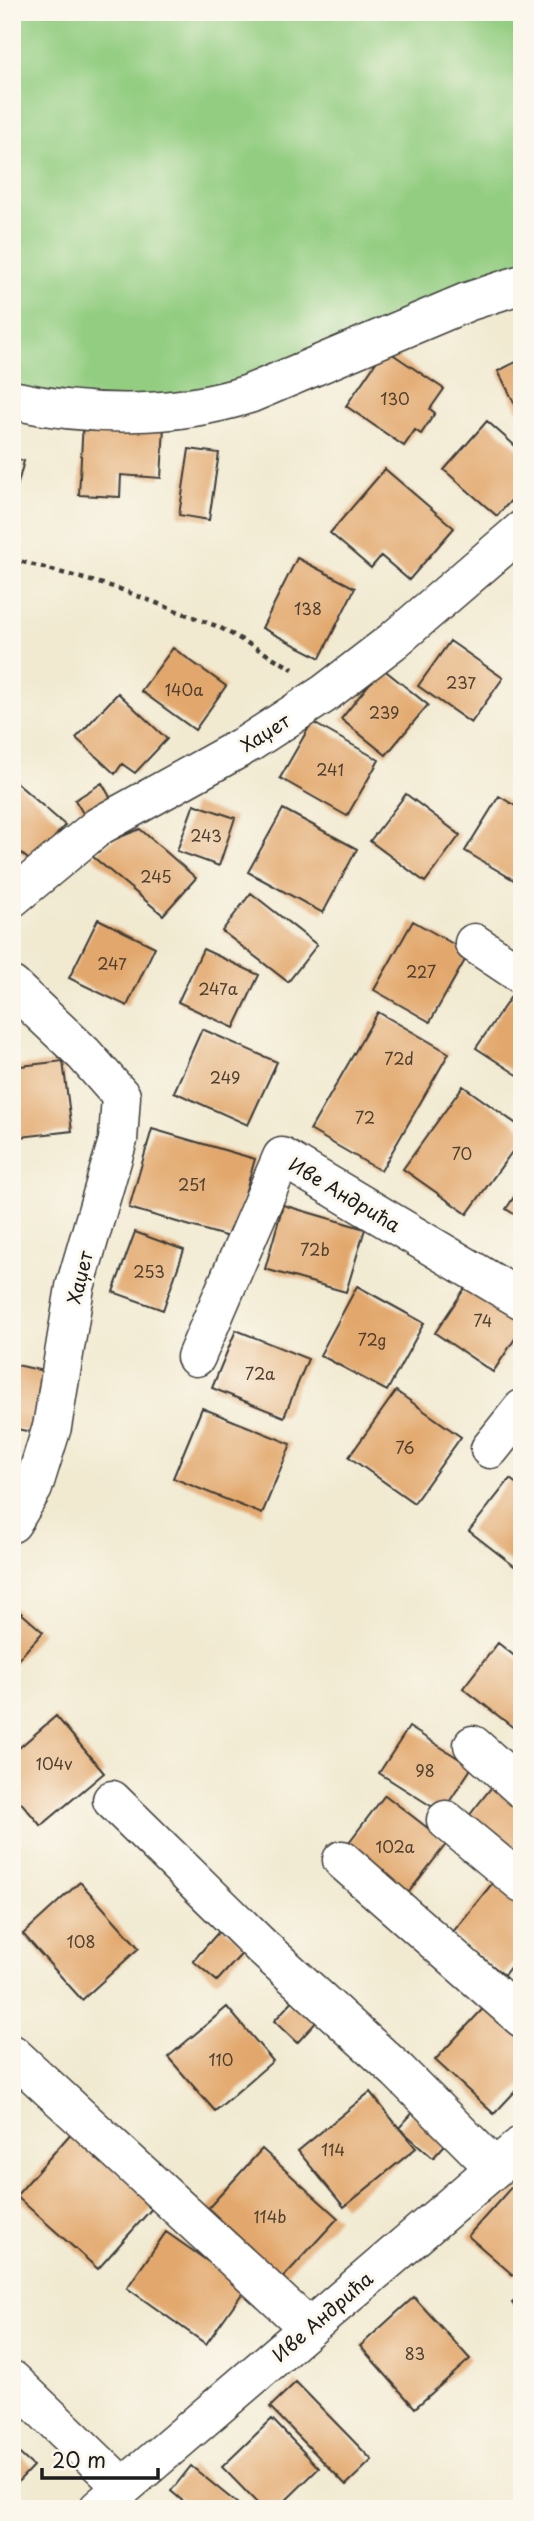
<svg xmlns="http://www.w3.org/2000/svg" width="534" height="2521" font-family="'Playpen Sans',sans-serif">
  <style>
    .green { fill: #93cd81; stroke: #58744e; stroke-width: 2 }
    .building { fill: #e2a76c }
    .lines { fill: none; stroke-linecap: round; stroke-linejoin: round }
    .minor-casing { stroke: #3c3b37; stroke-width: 41 }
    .path { stroke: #3c3b37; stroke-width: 4.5; stroke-dasharray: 5 5; stroke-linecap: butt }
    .minor { stroke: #fff; stroke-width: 38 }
    .labels { text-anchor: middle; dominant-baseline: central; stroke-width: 6; stroke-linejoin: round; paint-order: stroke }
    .number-label { font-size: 16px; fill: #4e3f30 }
    .street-label { font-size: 19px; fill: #1c1c1c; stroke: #fbf7ec }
  </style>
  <rect width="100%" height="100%" fill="#fbf7ec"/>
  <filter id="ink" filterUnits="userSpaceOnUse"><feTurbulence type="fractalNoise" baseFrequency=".0143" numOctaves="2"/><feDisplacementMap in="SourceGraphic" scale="14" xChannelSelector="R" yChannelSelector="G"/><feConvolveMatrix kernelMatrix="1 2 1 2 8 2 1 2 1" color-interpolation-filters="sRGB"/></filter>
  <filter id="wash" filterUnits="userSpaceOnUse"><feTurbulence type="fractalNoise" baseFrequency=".00686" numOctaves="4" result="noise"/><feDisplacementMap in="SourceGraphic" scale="28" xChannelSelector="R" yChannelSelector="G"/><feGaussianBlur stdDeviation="1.57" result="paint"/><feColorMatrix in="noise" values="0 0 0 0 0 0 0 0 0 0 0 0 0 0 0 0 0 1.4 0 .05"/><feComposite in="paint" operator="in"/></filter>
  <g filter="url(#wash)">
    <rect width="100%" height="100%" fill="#f1ead1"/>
    <!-- green -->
    <path class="green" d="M12,12H522V284L220,403L12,400Z"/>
    <g id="blocks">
      <!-- building -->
      <path class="building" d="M385,349L444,389L430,409L435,413L421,434L415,430L404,446L346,406Z
        M522,359V418L498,371Z
        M487,421L522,452V488L497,516L444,470Z
        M83,422L164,426L161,478L121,475L120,497L79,495Z
        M189,449L219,453L209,520L179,515Z
        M12,458L24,461L13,502H12Z
        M385,469L454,528L409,580L381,556L371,568L330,533Z
        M297,558L355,588L320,658L262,628Z
        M450,641L503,678L471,723L418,686Z
        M173,648L226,686L195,730L141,691Z
        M382,668L428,705L386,755L341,719Z
        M118,693L167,739L135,773L122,764L115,774L76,738Z
        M312,722L379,760L347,816L280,778Z
        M12,779L65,825L33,863L17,850L12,856Z
        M102,783L114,804L87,820L75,800Z
        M406,794L460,835L425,882L370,841Z
        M499,796L522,810V885L465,851Z
        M194,804L235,818L219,866L177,851Z
        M283,809L357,849L323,913L248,872Z
        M140,829L196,878L163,915L92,856L113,840Z
        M251,893L317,945L288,982L222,931Z
        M98,919L155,947L127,1006L69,978Z
        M413,921L469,953L430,1022L374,990Z
        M203,949L259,975L234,1028L178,1002Z
        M514,992L522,997V1078L476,1048Z
        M378,1012L449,1053L381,1171L310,1130Z
        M202,1029L277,1062L248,1125L174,1092Z
        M63,1061L72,1131L12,1138V1067Z
        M463,1086L522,1128V1138L467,1214L403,1169Z
        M152,1129L255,1159L232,1238L129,1208Z
        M12,1174H15V1212H12Z
        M522,1185V1219L506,1209Z
        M283,1205L365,1229L346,1292L265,1269Z
        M135,1232L184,1250L163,1310L113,1292Z
        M471,1279L522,1312V1328L493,1372L435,1333Z
        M357,1286L424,1323L387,1391L320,1355Z
        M236,1330L308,1359L284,1417L212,1388Z
        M12,1364L53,1373L41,1434L12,1428Z
        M396,1391L461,1437L414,1503L349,1457Z
        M202,1408L291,1444L262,1514L173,1478Z
        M510,1479L522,1488V1572L469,1531Z
        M12,1605L43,1632L12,1666Z
        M498,1643L522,1662V1721L515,1729L463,1688Z
        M56,1716L104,1773L41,1826L12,1792V1754Z
        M409,1727L472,1767L442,1813L379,1773Z
        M499,1778L522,1796V1873L461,1826Z
        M385,1795L447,1843L405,1897L343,1850Z
        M495,1880L522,1901V1952L504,1975L452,1933Z
        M80,1882L139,1948L82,2000L23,1934Z
        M223,1927L247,1948L217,1981L193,1961Z
        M297,1996L320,2018L297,2043L274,2021Z
        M493,1998L522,2024V2084L494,2114L435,2060Z
        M227,2007L273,2061L215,2111L168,2057Z
        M370,2092L399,2128L418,2107L452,2137L433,2158L399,2128L416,2148L344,2207L298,2151Z
        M73,2131L155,2205L98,2269L16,2196Z
        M262,2149L338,2218L278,2283L202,2215Z
        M514,2184L522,2190V2268L514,2276L468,2236Z
        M166,2232L246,2288L206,2344L127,2288Z
        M522,2294V2315L512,2303Z
        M414,2297L470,2359L415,2408L360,2346Z
        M296,2382L372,2460L346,2485L270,2407Z
        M272,2419L319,2468L277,2509H263L222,2467Z
        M12,2447L33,2466L12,2488Z
        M191,2466L244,2509H192L171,2491Z"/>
    </g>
  </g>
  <g filter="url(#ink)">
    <use href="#blocks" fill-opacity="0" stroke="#3c3b37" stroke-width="2"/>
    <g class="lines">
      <!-- minor casing -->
      <g class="minor-casing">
        <path id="minor" d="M12,400C89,417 174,418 249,394L467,302L522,284
          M12,898L99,826L249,743L324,694L393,641L522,530
          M474,943L522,975
          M12,986L84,1054L121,1096L118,1140L75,1287L52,1427L33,1488L12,1523
          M196,1357L282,1157L522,1300
          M490,1449L522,1409
          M473,1745L522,1789
          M112,1800L262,1947L398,2071L495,2168
          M446,1820L522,1883
          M342,1860L522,2018
          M12,2054L309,2328
          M12,2380L123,2487
          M98,2509L522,2145"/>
      </g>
      <!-- path -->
      <path class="path" d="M12,559L117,588L219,627L293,669"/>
      <!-- minor -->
      <use href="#minor" class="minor"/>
    </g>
  </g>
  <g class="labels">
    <!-- number labels -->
    <g class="number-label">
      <text x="395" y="398">130</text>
      <text x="308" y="608">138</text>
      <text x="461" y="682">237</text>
      <text x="184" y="689">140a</text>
      <text x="384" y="712">239</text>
      <text x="330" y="769">241</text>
      <text x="206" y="835">243</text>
      <text x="156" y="876">245</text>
      <text x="112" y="963">247</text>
      <text x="421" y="971">227</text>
      <text x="218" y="988">247a</text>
      <text x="399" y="1058">72d</text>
      <text x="225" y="1077">249</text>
      <text x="365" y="1117">72</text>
      <text x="462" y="1153">70</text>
      <text x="192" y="1184">251</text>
      <text x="315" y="1249">72b</text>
      <text x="149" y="1271">253</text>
      <text x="483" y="1320">74</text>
      <text x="372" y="1339">72g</text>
      <text x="260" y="1373">72a</text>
      <text x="405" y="1447">76</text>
      <text x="54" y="1763">104v</text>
      <text x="425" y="1770">98</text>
      <text x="395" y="1846">102a</text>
      <text x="81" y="1941">108</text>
      <text x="221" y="2059">110</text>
      <text x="333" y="2149">114</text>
      <text x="270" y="2216">114b</text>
      <text x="415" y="2353">83</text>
    </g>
    <!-- street labels -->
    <g class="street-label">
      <text transform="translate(265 732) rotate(-32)">Хаџет</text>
      <text transform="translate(345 1194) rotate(31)">Иве Андрића</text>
      <text transform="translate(79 1277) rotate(-76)">Хаџет</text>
      <text transform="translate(322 2316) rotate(-41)">Иве Андрића</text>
    </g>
  </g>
  <!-- margin -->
  <rect width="534" height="2521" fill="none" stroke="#fbf7ec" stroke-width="42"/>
  <!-- scale -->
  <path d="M42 2468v10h116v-10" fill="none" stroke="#1c1c1c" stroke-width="3.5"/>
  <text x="52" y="2468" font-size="21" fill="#1c1c1c" stroke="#fbf7ec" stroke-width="5" paint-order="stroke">20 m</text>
</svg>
